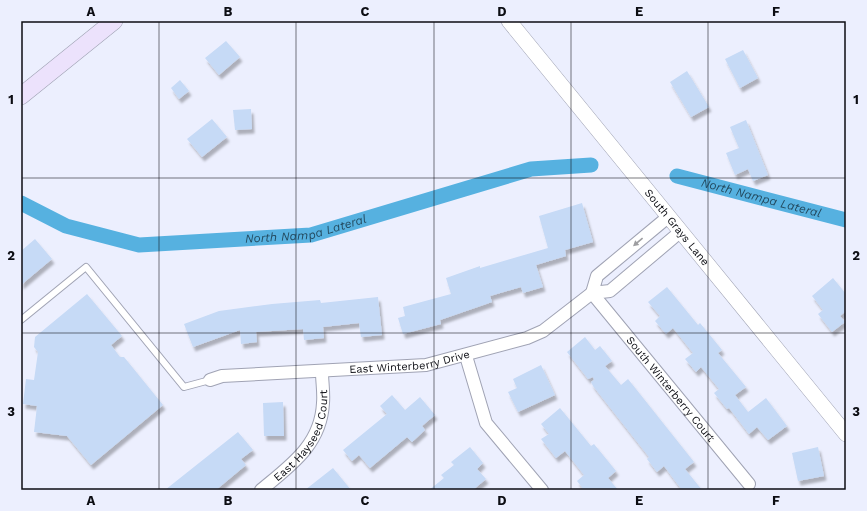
<svg xmlns="http://www.w3.org/2000/svg" width="867" height="511" font-family="'Work Sans',sans-serif">
  <style>
    .lines { fill: none; stroke-linecap: round; stroke-linejoin: round }
    .canal { stroke: #56b1e0; stroke-width: 15 }
    .building { fill: #c6daf6; filter: url(#shadow) }
    .service-casing { stroke: #a0a3b4; stroke-width: 8 }
    .minor-casing { stroke: #a0a3b4; stroke-width: 14 }
    .tertiary-casing { stroke: #a0a3b4; stroke-width: 16 }
    .secondary-casing { stroke: #a0a3b4; stroke-width: 18 }
    .service { stroke: #fff; stroke-width: 6 }
    .minor { stroke: #fff; stroke-width: 12 }
    .tertiary { stroke: #fff; stroke-width: 15 }
    .secondary { stroke: #ece2fc; stroke-width: 17 }
    .oneway { fill: #9e9ea1 }
    .grid { fill: none; stroke: #0c0d13; stroke-width: 1; stroke-opacity: 0.55 }
    .labels { text-anchor: middle; dominant-baseline: central; stroke-width: 3; stroke-linejoin: round; paint-order: stroke }
    .street-label { font-size: 11px; fill: #0c0d13; stroke: #eceffe }
    .water-label { font-size: 12px; font-style: italic; fill: #234a5f; stroke: #eceffe }
    .neatline { fill: none; stroke: #0c0d13; stroke-width: 1.5 }
    .grid-label { font-size: 13px; text-anchor: middle; font-weight: bold; fill: #0c0d13 }
  </style>
  <defs>
    <filter id="shadow"><feDropShadow dx="2.5" dy="4.5" stdDeviation="1" flood-color="#0004"/></filter>
  </defs>
  <rect width="100%" height="100%" fill="#eceffe"/>
  <g class="lines">
    <!-- canal -->
    <g class="canal">
      <path id="s1" d="M677,176L846,220"/>
      <path id="s2" d="M21,203L66,226L139,245L311,235L531,169L591,165"/>
    </g>
  </g>
  <!-- building -->
  <path class="building" d="M226,41L240,57L219,75L205,58Z
    M743,50L758,78L740,88L725,59Z
    M687,71L709,107L691,117L670,82Z
    M180,80L189,91L179,99L171,88Z
    M251,109L252,129L235,130L233,110Z
    M212,119L227,137L202,157L187,139Z
    M746,120L768,175L753,181L748,169L735,175L726,153L739,148L730,127Z
    M582,203L593,242L565,250L566,256L536,265L543,287L523,293L521,287L490,296L492,302L440,320L441,324L403,334L398,318L405,316L403,307L451,294L446,278L480,266V268L548,248L539,216Z
    M35,239L52,259L21,285V251Z
    M833,278L846,294V311L840,316L845,322L832,332L818,314L823,310L812,296Z
    M667,287L698,325L700,323L722,350L718,353L746,387L735,395L748,412L766,398L787,426L768,440L757,427L749,434L729,408L727,409L714,393L719,389L701,367L696,372L685,359L693,353L673,328L666,334L655,321L660,316L648,302Z
    M87,294L122,336L111,345L120,357H124L163,405L91,465L67,436L34,432L37,406L23,404L26,379L34,380L38,352L34,347L35,337Z
    M378,297L382,335L361,337L359,323L323,327L324,338L304,340L303,329L256,332L257,342L241,344L240,330L193,347L184,324L219,311L272,304L320,300L321,303Z
    M585,337L595,350L600,346L612,361L605,366L621,385L628,379L694,462L685,469L702,490H682L664,466L657,472L647,459L649,457L593,386L591,382L594,380L593,377L588,379L567,352Z
    M541,365L555,395L518,412L508,392L517,388L513,379Z
    M392,395L405,410L420,397L435,415L422,426L425,430L412,442L407,437L370,468L359,455L352,461L343,450L387,414L380,406Z
    M283,402L284,436H264L263,403Z
    M560,408L591,446L594,444L616,471L608,478L618,490H584L577,481L584,475L565,451L556,458L541,439L549,434L541,424Z
    M238,432L253,450L241,459L246,465L216,490H165Z
    M470,447L483,463L477,469L486,479L473,490H429L444,478L441,475L454,465L451,462Z
    M818,447L824,476L798,481L792,453Z
    M333,468L351,490H305Z"/>
  <g class="lines">
    <!-- service casing -->
    <g class="service-casing">
      <path id="service" d="M21,320L86,267L184,387L210,380"/>
    </g>
    <!-- minor casing -->
    <g class="minor-casing">
      <g id="minor">
        <path d="M668,217L597,276L592,293L610,291L680,232"/>
        <path d="M466,356L486,423L542,490"/>
        <path id="s3" d="M210,380L222,376L426,365L527,338L543,331L592,293L749,484"/>
        <path id="s4" d="M261,490C290,466 321,445 323,403C324,393 322,382 322,372"/>
      </g>
    </g>
    <!-- tertiary casing -->
    <g class="tertiary-casing">
      <g id="tertiary">
        <path id="s5" d="M509,21L846,434"/>
      </g>
    </g>
    <!-- secondary casing -->
    <g class="secondary-casing">
      <path id="secondary" d="M21,96L114,21"/>
    </g>
    <!-- service -->
    <use href="#service" class="service"/>
    <!-- minor -->
    <use href="#minor" class="minor"/>
    <!-- tertiary -->
    <use href="#tertiary" class="tertiary"/>
    <!-- secondary -->
    <use href="#secondary" class="secondary"/>
  </g>
  <!-- one-way arrows -->
  <defs><path id="oneway-solid" d="M-6-.8H1V-3.2L6.5 0L1 3.2V.8H-6Z"/></defs>
  <use class="oneway" href="#oneway-solid" transform="translate(638 242) rotate(140)"/>
  <!-- grid -->
  <path class="grid" d="M159,21V490M296,21V490M434,21V490M571,21V490M708,21V490M21,178H846M21,333H846"/>
  <g class="labels">
    <!-- street labels -->
    <g class="street-label">
      <text stroke="none"><textPath href="#s5" startOffset="266">South Grays Lane</textPath></text>
      <text stroke="none"><textPath href="#s3" startOffset="201">East Winterberry Drive</textPath></text>
      <text stroke="none"><textPath href="#s3" startOffset="525">South Winterberry Court</textPath></text>
      <text stroke="none"><textPath href="#s4" startOffset="71">East Hayseed Court</textPath></text>
    </g>
    <!-- water labels -->
    <g class="water-label">
      <text stroke="none"><textPath href="#s1" startOffset="87">North Nampa Lateral</textPath></text>
      <text stroke="none"><textPath href="#s2" startOffset="294">North Nampa Lateral</textPath></text>
    </g>
  </g>
  <!-- border -->
  <rect width="867" height="511" fill="none" stroke="#eceffe" stroke-width="44"/>
  <rect x="22" y="22" width="823" height="467" class="neatline"/>
  <g class="grid-label">
    <text x="91" y="16">A</text>
    <text x="228" y="16">B</text>
    <text x="365" y="16">C</text>
    <text x="502" y="16">D</text>
    <text x="639" y="16">E</text>
    <text x="776" y="16">F</text>
    <text x="11" y="104">1</text>
    <text x="856" y="104">1</text>
    <text x="11" y="260">2</text>
    <text x="856" y="260">2</text>
    <text x="11" y="416">3</text>
    <text x="856" y="416">3</text>
    <text x="91" y="505">A</text>
    <text x="228" y="505">B</text>
    <text x="365" y="505">C</text>
    <text x="502" y="505">D</text>
    <text x="639" y="505">E</text>
    <text x="776" y="505">F</text>
  </g>
</svg>
